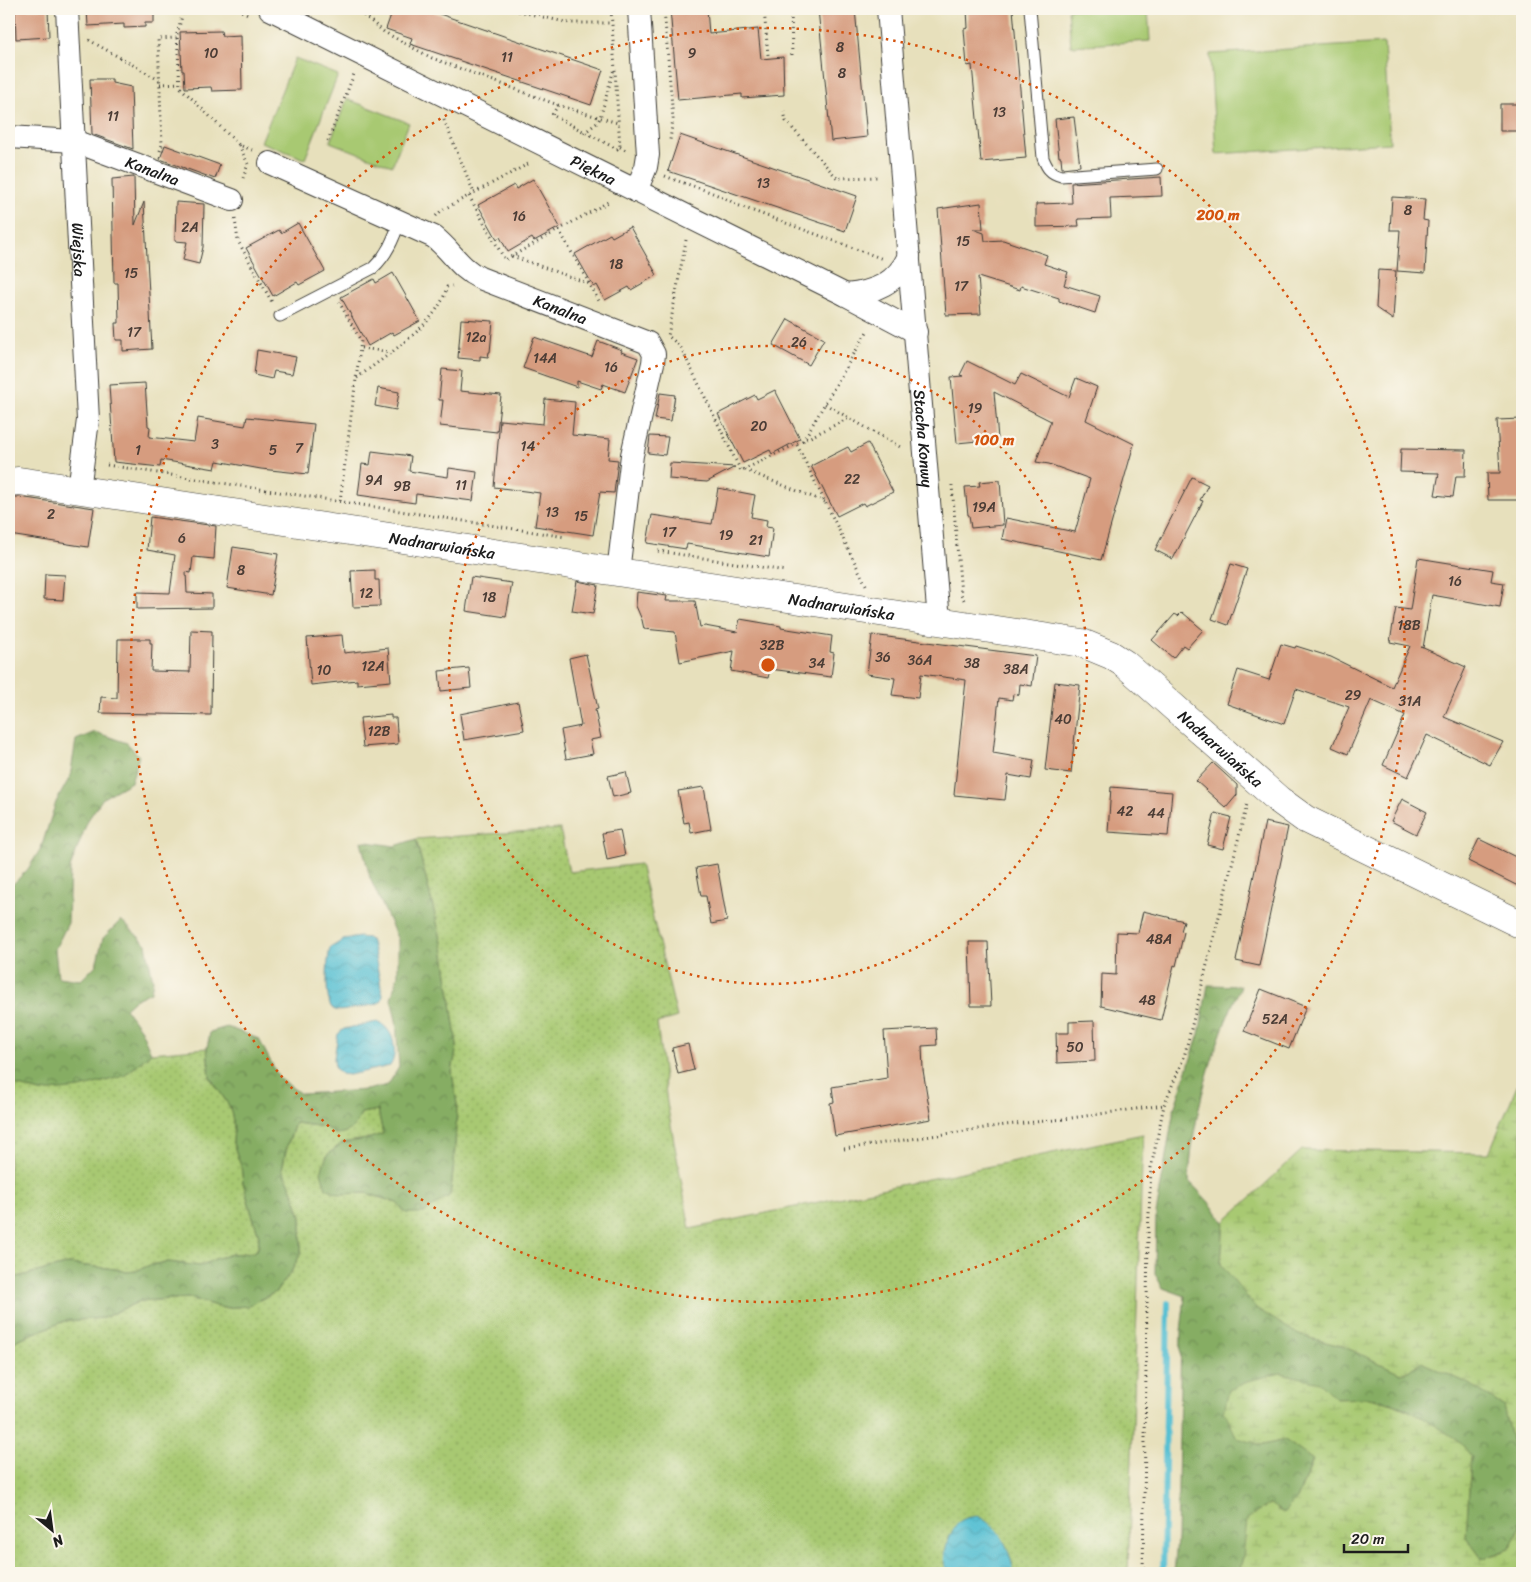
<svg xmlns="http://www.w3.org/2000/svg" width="1531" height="1582" font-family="Sriracha,sans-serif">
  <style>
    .grass { fill: url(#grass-dots); stroke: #627247 }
    .forest { fill: url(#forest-crowns); stroke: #516440 }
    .wetland { fill: url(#wetland-marsh); stroke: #627247 }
    .park { fill: #a8c972; stroke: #627247 }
    .water { fill: url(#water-waves); stroke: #3a6e78 }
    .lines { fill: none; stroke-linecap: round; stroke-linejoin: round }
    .stream { stroke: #57c0d3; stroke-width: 6 }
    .building { fill: #d69c7f }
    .service-casing { stroke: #3a3934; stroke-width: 13 }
    .minor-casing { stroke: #3a3934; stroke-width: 24 }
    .tertiary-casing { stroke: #3a3934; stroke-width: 29 }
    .path { stroke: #3a3934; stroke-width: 3; stroke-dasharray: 1 4; stroke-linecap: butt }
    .service { stroke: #fff; stroke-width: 11 }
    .minor { stroke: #fff; stroke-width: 22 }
    .tertiary { stroke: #fff; stroke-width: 28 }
    .ring { fill: none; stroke: #d4530e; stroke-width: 2.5; stroke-dasharray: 2.5 5 }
    .labels { text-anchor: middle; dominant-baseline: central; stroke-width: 4.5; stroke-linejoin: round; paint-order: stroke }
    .number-label { font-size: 14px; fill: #4a3c35 }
    .street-label { font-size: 16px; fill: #1c1c1c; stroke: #fbf7ec }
    .centre { fill: #d4530e; stroke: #fbf7ec; stroke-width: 2.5 }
    .ring-label { font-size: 15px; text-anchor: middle; font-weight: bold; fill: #d4530e; stroke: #fbf7ec; stroke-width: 4.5; stroke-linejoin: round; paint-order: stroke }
  </style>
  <defs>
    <pattern id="grass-dots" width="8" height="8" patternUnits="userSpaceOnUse" patternTransform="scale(1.25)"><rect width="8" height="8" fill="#a8c972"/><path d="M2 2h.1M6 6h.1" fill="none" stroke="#90ac62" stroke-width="1.8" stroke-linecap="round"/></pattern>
    <pattern id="forest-crowns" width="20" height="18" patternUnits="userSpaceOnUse" patternTransform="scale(1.25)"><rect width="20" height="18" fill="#86ad64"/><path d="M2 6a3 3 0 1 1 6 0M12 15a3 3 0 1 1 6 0" fill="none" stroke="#6d8c52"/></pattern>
    <pattern id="wetland-marsh" width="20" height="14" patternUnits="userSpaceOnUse" patternTransform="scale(1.25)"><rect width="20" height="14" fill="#a8c972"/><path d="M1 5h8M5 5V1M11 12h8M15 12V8" fill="none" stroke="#90ac62"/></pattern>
    <pattern id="water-waves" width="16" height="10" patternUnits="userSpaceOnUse" patternTransform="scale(1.25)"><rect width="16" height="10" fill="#57c0d3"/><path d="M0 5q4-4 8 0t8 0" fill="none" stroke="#4ba4b5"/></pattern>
  </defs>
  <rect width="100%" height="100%" fill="#fbf7ec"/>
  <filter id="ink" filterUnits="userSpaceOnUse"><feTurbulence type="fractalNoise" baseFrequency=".02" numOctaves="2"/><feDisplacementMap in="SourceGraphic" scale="10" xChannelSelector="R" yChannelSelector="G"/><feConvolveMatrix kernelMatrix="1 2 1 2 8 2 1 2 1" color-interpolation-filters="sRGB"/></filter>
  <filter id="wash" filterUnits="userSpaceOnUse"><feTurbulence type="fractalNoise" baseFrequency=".0096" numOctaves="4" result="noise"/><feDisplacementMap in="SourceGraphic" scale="20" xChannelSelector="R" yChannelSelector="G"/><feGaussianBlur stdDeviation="1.12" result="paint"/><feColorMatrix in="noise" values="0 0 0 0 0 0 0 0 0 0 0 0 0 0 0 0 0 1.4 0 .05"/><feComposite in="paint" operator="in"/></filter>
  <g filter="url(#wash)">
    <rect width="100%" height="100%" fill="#e7e0bc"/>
    <!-- grass -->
    <path class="grass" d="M560,829L569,872L640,864L677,1017L657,1023L667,1103L690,1229L1143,1134L1128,1573H9V1345L19,1339L65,1321L103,1318L140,1301L190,1298L223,1308L247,1306L276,1292L291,1272L301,1253V1216L292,1189L282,1169L287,1146L295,1123L325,1127L335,1134L361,1113L378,1110L383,1134L367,1139L342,1143L340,1194L366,1193L397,1203L450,1195L454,1164L457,1105L452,1072L457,1046L443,947L416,839Z
      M207,1048L210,1077L230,1107L234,1126L233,1143L241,1166L243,1182L251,1211L259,1236L258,1249L251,1253L232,1254L215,1259L200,1266L168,1262L150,1265L136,1271L127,1272L115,1269L69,1264L9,1279V1083L40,1092L124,1076L151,1053Z"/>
    <!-- forest -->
    <path class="forest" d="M95,732L127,743L139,756L131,782L103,798L88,820L70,868L68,923L55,949L58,977L81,980L96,965L103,938L121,920L146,944L153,981L151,992L134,1000L125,1008L141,1030L151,1053L124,1076L80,1088L40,1092L9,1083V888L28,869L41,848L56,802L70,777L76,740Z
      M416,839L443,947L457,1046L452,1072L457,1105L454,1164L450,1195L424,1213H406L397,1203L366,1193L340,1194L326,1188L321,1172L327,1155L342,1143L367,1139L383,1134L378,1110L361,1113C356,1127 351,1133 335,1134L325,1127L295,1123L287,1146L282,1169L292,1189L301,1216V1253L291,1272L276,1292L247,1306L223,1308L190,1298L140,1301L103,1318L65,1321L19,1339L9,1345V1279L69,1264L115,1269L127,1272L136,1271L150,1265L168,1262L200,1266L215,1259L232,1254L251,1253L258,1249L259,1236L251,1211L243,1182L241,1166L233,1143L234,1126L230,1107L210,1077L207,1048L210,1032L227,1027L259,1039L279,1078L301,1094L366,1090L388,1085L399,1067L396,1020L391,999L398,975V940L370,878L361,841L395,846Z
      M1208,985L1241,986C1213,1045 1192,1116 1189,1181L1208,1201L1224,1222L1221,1264L1299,1335L1345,1347L1401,1373L1408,1371L1421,1362L1470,1384L1503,1406L1522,1482L1520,1528L1509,1549L1482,1559L1466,1537L1471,1457C1441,1432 1409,1401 1367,1398C1357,1398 1346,1399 1336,1399L1319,1382L1262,1445L1285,1440L1313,1459L1297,1499L1243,1557L1239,1573H1174L1177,1539L1181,1331L1185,1296L1163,1288L1155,1274L1156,1214L1174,1109L1199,1034Z"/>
    <!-- wetland -->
    <path class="wetland" d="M1522,1074V1482L1503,1406L1470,1384L1421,1362L1408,1371L1401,1373L1345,1347L1299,1335L1256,1308L1221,1264L1224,1222L1302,1150L1489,1153Z
      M1281,1373L1319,1382L1336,1399L1369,1398L1393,1404L1421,1416L1459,1441L1471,1456L1466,1537L1482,1559L1509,1549L1520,1528L1522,1495V1573H1239L1243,1557L1247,1519L1270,1504L1283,1513L1297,1499L1313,1460L1285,1440L1262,1445L1237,1438L1224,1411L1229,1390L1252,1380Z"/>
    <!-- park -->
    <path class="park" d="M1068,9H1148L1150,41L1071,46Z
      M1384,43L1390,143L1216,154L1210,54Z
      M295,58L338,75L305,159L261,142Z
      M347,99L409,123L392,166L330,142Z"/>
    <!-- water -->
    <path class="water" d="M359,937L368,938L372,942L383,995L382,1001C374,1006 365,1006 356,1008C349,1009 339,1013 333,1009C324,1002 327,959 330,948L343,940Z
      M377,1022C394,1027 399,1053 390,1066L349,1075L341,1074L335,1068L334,1058L338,1034L344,1029Z
      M977,1516C1000,1527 1008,1545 1013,1568L1011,1573H949C948,1571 946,1569 945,1566C942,1554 951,1526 962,1520C967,1517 972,1517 977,1516Z"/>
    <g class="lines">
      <!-- stream -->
      <path class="stream" d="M1163,1573L1168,1303"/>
    </g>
    <g id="blocks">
      <!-- building -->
      <path class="building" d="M15,9H48L49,37L16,39Z
        M87,9H154V23H145V27L124,28V24L88,26Z
        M393,9H425L603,70L591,105L410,44L412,38L386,29Z
        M670,9H707L709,34L758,29L761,59L783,57L784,95L742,98V94L678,100Z
        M818,9H855L867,137L831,141Z
        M967,9H1013L1026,158L981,162L972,65L967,66L964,29L968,28Z
        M221,31L222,36L241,35L242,90L212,91L211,87L185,88L184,71H182L180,32Z
        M90,79H112V83L131,87L133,149L92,134Z
        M1500,104H1522V131H1500Z
        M1074,117L1080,166L1062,168L1061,157H1059L1055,119Z
        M680,135L857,196L845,231L668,171Z
        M165,145L220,165L215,179L160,159Z
        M134,177L135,225L144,202L152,349L123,351V340H116L115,323H119L118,283H114L112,179Z
        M1161,177L1162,196L1110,198L1111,218L1078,219L1079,226L1036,227V204L1072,203L1071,183Z
        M533,179L560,227L534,241L532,238L508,252L500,237L497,239L478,205L514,185L516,189Z
        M1392,197L1425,199L1423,220L1428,221L1425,273L1397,271L1400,230H1390Z
        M176,202L204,204L203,247L199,264L183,260L187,242L175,241Z
        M981,203L983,229H973L984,233L985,241L1003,240L1047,255L1044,264L1068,272L1064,285L1100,296L1095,313L1059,301V298L1021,286L1020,290L978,277L981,314L946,315L938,209Z
        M298,223L325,271L299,285L297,282L273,296L246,248L279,230L281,233Z
        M630,227L657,275L631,290L629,287L605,300L597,285L594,287L575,254L610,234L612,237Z
        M1378,270L1396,271L1393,320L1376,308Z
        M393,273L420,321L394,335L392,332L368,346L341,297L374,279L376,283Z
        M461,319L493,321L490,352H489L488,357L480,356V360L458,358Z
        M788,319L824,339L809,365L773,345Z
        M534,337L592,357L598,341L622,350L621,352L638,358L625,392L603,384L601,389L577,381V387L523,368Z
        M257,350L296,357L292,374L274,371L272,379L254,375Z
        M967,361L1015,385L1021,374L1069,397L1076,378L1097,387L1086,420L1134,444L1101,560L1002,539L1006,518L1075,532L1090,479L1049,464L1036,462L1051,421L994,392L998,439L957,443L951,377L963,376L960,375Z
        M442,369L462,371L460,391L501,395L497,432L440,426L443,400H439Z
        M145,383L148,426L150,427L149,437L194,442L198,418L245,426L247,417L314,424L308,474L261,469L217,461L215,469L161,460L160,467L114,462L109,385Z
        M378,388L399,392L396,410L375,406Z
        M775,390L800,439L772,454L770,450L743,463L718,414L755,395L757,399Z
        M660,393L675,395L671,421L655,419Z
        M545,399L575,402L572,435L610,439L608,459L618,460L614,493L600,492L593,535L535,526L540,493L494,487L500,420L543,424Z
        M1522,419V500H1488L1487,473H1500L1497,420Z
        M650,436L668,437L665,455L648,453Z
        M868,443L893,492L865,506L863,503L837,516L811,466L848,447L851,452Z
        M1401,449L1466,450L1465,476H1456L1453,497L1435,495L1439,473L1400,472Z
        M372,451L411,456L409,471L448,477L449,468L477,472L473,501L416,494L415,503L358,495L362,464L370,465Z
        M670,463L735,467L707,482L669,479Z
        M1192,477L1208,485L1200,500L1203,501L1173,559L1155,550Z
        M1000,480L1003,525L971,528L969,515H968L965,487L980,486L979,482Z
        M718,488L755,495L751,517L767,520L766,527L773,528L769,557L687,544L686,549L647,543L652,515L712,524Z
        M12,497H19L94,508L88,547L9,535V522Z
        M150,517L216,526L214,559L193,557L191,573L186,572L187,593L212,594V608L137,609V592L170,593L175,555L147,550Z
        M233,547L278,554L271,595L227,588Z
        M1418,558L1493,570L1491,581L1504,583L1500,607L1432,595L1423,648L1421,647L1466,667L1444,717L1503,742L1490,765L1427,735L1408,777L1383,765L1405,715L1371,700L1348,754L1332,747L1349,707L1296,689L1284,724L1227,704L1238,670L1269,680L1281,644L1295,648L1296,646L1331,657L1392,687L1410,646L1390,642L1394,618L1396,608L1410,610Z
        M1231,564L1247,569L1228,625L1212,619Z
        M375,570V580H379L380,606L353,607L351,571Z
        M45,574L65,575L63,600L44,599Z
        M471,577L512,583L506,617L466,611Z
        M577,581L598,585L593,614L572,611Z
        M637,592L667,596L666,601H695L700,627L705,626L737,632L740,619L781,626V628L832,636L830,652L834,653L831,677L770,669L768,678L731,671L734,651L680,662L675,632L644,629L642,620L636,606Z
        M1182,612L1203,630L1187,648L1183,645L1173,658L1152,640L1175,614L1178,616Z
        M191,630L212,631L211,715L100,713L101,697L117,698L118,639H150V643H152L151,671L190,672Z
        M342,635L344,653L388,648L391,681L357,684V680L311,685L307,638Z
        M872,635L1036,656L1032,686L1020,684L1019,695L1013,694L1012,700L999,698L993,753L1034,760L1031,779L1008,775L1005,800L954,795L966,680L921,674L918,698L892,695L895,678L867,674Z
        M586,654L598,709L595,710L601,738L590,740L593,754L566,759L561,730L581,726L569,658Z
        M469,668L471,688L441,691L439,671Z
        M1055,682L1080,685L1071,773L1045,770Z
        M518,702L524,730L464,740L460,714Z
        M391,715V718H396L398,744L363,747L360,718Z
        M1213,763L1237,785V795L1226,808L1196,781Z
        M626,772L631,793L613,797L608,776Z
        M704,787L711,829L691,833L689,822L684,823L678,791Z
        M1111,787L1172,792L1168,836L1108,832Z
        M1402,799L1427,812L1416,834L1391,821Z
        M1215,813L1231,817L1223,849L1207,845Z
        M1265,822L1288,827L1259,966L1236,961Z
        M620,830L625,856L607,860L602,833Z
        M1479,839L1522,860V888L1468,861Z
        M717,864L727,921L711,924L706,896H701L696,868Z
        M1143,911L1184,921L1181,931L1184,932L1176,966L1174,965L1161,1020L1101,1006L1102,974L1116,975L1117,932L1138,933Z
        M969,942H988L991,1006H971Z
        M1261,989L1306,1007L1289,1049L1244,1031Z
        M1094,1021L1095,1061L1057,1063L1056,1033H1069V1022Z
        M936,1028L937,1045L922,1046L923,1070L931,1119L835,1136L830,1103L834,1102L832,1087L887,1078L884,1031Z
        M688,1044L694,1070L678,1074L672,1048Z"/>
    </g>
  </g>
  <g filter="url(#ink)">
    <use href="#blocks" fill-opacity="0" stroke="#3a3934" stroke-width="1"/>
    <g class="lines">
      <!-- service casing -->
      <g class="service-casing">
        <path id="service" d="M1030,9L1043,158C1047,168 1050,173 1061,176L1157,169
          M280,316L373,268C387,255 393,240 400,221"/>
      </g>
      <!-- minor casing -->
      <g class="minor-casing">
        <g id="minor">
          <path id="s1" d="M67,9L88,420L79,490"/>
          <path id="s2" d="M270,9L846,295L916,332"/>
          <path id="s3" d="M888,9L939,621"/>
          <path id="s4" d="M9,137L74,141L232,200"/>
          <path id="s5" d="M270,163L434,237C452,251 459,268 480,278L648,343L654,354L653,363L632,455L618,572"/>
          <path d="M636,191L646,167L648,155L639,9"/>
          <path d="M846,295C875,292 896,284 909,256"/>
        </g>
      </g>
      <!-- tertiary casing -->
      <g class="tertiary-casing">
        <g id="tertiary">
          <path id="s6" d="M9,482L19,481L128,497L1082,643L1111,655L1125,664L1279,800L1305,819L1522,925"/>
        </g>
      </g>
      <!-- path -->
      <path class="path" d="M184,9L177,34L180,87L239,145L252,150
        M237,9L250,15
        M356,9L384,32L432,58L558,105L618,123
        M509,9L569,23H612
        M664,9L673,119L670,140
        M764,9L768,55
        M791,9L792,56
        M364,15L375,9
        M89,40L159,80
        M160,84L179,83
        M558,105L552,115L617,149L620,147L611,9
        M784,111L786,121L837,178L879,177
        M444,120L474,193
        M584,133L597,123L600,118L614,69
        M328,141L354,74
        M239,145L248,164L242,181
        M620,147L627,151
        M160,151L162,145L158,39L177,38
        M665,176C689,186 715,191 737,205L883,259
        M469,196L505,260L610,201
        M436,216L442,210L530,163
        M235,219L238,241L273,304
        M559,230L599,301
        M686,240L668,336L680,346L741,471L849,418L902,448
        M512,256L590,284
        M339,302L361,341L340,501
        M361,348L390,352
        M357,378C383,358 427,330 441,302C444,298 445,292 447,287L452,286
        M825,404L849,418
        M803,441L868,330
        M797,445L866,585
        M107,465L566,537
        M745,470L825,502
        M952,485L961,594L964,600
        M658,551L786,571
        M844,1149L1005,1125L1064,1119L1164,1105
        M1143,1573L1148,1236L1151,1168L1164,1105L1184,1057L1247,804"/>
      <!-- service -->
      <use href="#service" class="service"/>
      <!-- minor -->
      <use href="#minor" class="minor"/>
      <!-- tertiary -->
      <use href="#tertiary" class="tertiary"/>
    </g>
  </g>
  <!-- distance rings -->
  <g class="ring">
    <circle cx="768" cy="665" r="319"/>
    <circle cx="768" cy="665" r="637"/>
  </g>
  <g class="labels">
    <!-- number labels -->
    <g class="number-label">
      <text x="840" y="47">8</text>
      <text x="211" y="53">10</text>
      <text x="692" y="53">9</text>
      <text x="507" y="57">11</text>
      <text x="842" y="73">8</text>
      <text x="999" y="112">13</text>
      <text x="113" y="116">11</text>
      <text x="763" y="183">13</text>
      <text x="1408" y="210">8</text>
      <text x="519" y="216">16</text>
      <text x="190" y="227">2A</text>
      <text x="963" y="241">15</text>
      <text x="616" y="264">18</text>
      <text x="131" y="273">15</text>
      <text x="961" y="286">17</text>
      <text x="134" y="332">17</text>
      <text x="476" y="337">12a</text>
      <text x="799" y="342">26</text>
      <text x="545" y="358">14A</text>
      <text x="611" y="367">16</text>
      <text x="975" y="408">19</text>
      <text x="759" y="426">20</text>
      <text x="215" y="444">3</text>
      <text x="528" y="446">14</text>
      <text x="299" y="448">7</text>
      <text x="138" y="450">1</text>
      <text x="273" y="450">5</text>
      <text x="852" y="479">22</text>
      <text x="374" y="480">9A</text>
      <text x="461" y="485">11</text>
      <text x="402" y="486">9B</text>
      <text x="984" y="507">19A</text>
      <text x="552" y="512">13</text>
      <text x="51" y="514">2</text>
      <text x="581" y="516">15</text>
      <text x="669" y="532">17</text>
      <text x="726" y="535">19</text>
      <text x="182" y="538">6</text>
      <text x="756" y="540">21</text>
      <text x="241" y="570">8</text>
      <text x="1455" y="581">16</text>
      <text x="366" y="593">12</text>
      <text x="489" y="597">18</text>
      <text x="1409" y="625">18B</text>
      <text x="772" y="645">32B</text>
      <text x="883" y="657">36</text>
      <text x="920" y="660">36A</text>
      <text x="817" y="663">34</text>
      <text x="972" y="663">38</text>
      <text x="373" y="666">12A</text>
      <text x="1016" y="669">38A</text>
      <text x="324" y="670">10</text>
      <text x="1353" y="695">29</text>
      <text x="1410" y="701">31A</text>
      <text x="1063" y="719">40</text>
      <text x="379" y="731">12B</text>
      <text x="1125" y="811">42</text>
      <text x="1156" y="813">44</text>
      <text x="1159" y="939">48A</text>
      <text x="1147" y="1000">48</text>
      <text x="1275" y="1019">52A</text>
      <text x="1075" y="1047">50</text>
    </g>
    <!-- street labels -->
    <g class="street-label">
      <text stroke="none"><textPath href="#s2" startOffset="361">Piękna</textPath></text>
      <text stroke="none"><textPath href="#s4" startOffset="149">Kanalna</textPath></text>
      <text stroke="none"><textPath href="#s1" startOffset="241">Wiejska</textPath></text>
      <text stroke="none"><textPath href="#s5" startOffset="328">Kanalna</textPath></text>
      <text stroke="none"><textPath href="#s3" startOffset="431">Stacha Konwy</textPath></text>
      <text stroke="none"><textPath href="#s6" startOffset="438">Nadnarwiańska</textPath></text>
      <text stroke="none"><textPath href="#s6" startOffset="842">Nadnarwiańska</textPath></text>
      <text stroke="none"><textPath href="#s6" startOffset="1261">Nadnarwiańska</textPath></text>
    </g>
  </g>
  <circle cx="768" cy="665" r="8" class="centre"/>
  <g class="ring-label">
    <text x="1218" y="220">200 m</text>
    <text x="994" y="445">100 m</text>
  </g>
  <!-- margin -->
  <rect width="1531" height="1582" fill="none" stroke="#fbf7ec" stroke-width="30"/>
  <!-- north arrow -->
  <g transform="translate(52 1530) rotate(151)" stroke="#fbf7ec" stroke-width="4" paint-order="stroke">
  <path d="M0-4L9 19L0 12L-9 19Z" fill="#1c1c1c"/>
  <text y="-8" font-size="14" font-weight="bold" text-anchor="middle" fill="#1c1c1c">N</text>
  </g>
  <!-- scale -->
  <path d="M1344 1544v8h64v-8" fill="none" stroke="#1c1c1c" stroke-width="2.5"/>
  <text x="1351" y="1544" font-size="15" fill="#1c1c1c" stroke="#fbf7ec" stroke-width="4" paint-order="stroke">20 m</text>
</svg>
